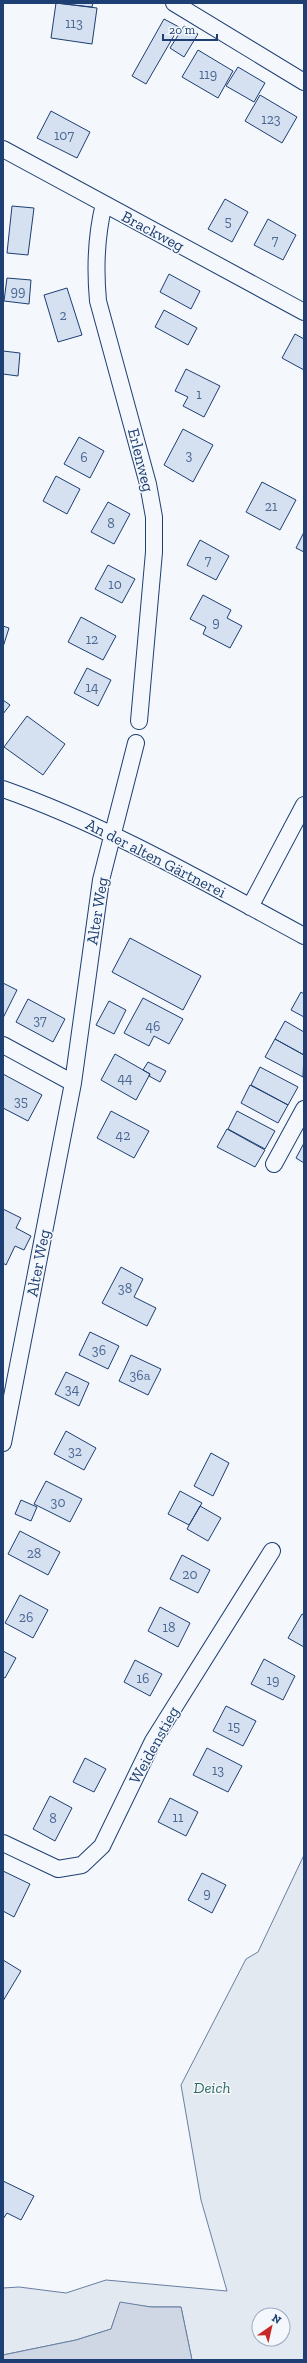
<svg xmlns="http://www.w3.org/2000/svg" width="307" height="2363" font-family="'Zilla Slab',serif">
  <style>
    .green { fill: #e3e9f0; stroke: #687fa3; fill-rule: evenodd }
    .water { fill: #cfd7e4; stroke: #687fa3 }
    .building { fill: #d5e0f0; stroke: #1d3f73 }
    .lines { fill: none; stroke-linecap: round; stroke-linejoin: round }
    .minor-casing { stroke: #1d3f73; stroke-width: 18 }
    .minor { stroke: #f4f7fb; stroke-width: 16 }
    .labels { text-anchor: middle; dominant-baseline: central; stroke-width: 3; stroke-linejoin: round; paint-order: stroke }
    .number-label { font-size: 14px; fill: #4b6792 }
    .street-label { font-size: 16px; fill: #1d3f73; stroke: #f4f7fb }
    .park-label { font-size: 16px; font-style: italic; fill: #2c6c60; stroke: #f4f7fb }
  </style>
  <rect width="100%" height="100%" fill="#f4f7fb"/>
  <!-- green -->
  <path class="green" d="M304,1855V2360H192L181,2307H151L120,2303L111,2329L76,2340L3,2355V2288L19,2287L66,2293L106,2280L227,2291L201,2200L181,2085L246,1959L258,1952ZM259,2315H283V2339H259Z"/>
  <!-- water -->
  <path class="water" d="M120,2302L151,2307H181L192,2360H3V2355L76,2340L111,2329Z"/>
  <!-- building -->
  <path class="building" d="M56,3L97,8L92,44L51,38Z
    M56,3H93L92,7Z
    M164,19L179,27L146,84L132,76Z
    M184,26L198,34L184,57L170,48Z
    M198,50L233,71L218,98L182,77Z
    M238,67L265,83L254,102L226,86Z
    M260,95L297,117L282,143L245,121Z
    M51,111L90,132L77,158L37,138Z
    M225,199L248,212L232,242L208,229Z
    M12,206L34,208L28,255L7,253Z
    M268,219L296,235L283,260L254,245Z
    M169,274L200,291L191,309L160,292Z
    M7,278L31,280L29,304L4,301Z
    M67,288L82,335L58,342L44,295Z
    M164,310L197,328L188,345L155,327Z
    M295,334L304,339V370L282,358Z
    M3,351L20,353L18,376L3,374Z
    M186,369L220,386L204,417L183,406L188,397L175,391Z
    M183,429L213,445L193,482L164,465Z
    M79,437L104,451L90,478L64,464Z
    M56,476L80,489L67,514L43,501Z
    M262,482L296,500L280,530L246,512Z
    M108,502L130,514L114,544L91,532Z
    M304,532V552L296,548Z
    M200,540L229,556L216,580L187,565Z
    M108,565L135,579L122,603L95,589Z
    M203,595L231,610L227,618L242,626L230,648L203,634L206,627L190,619Z
    M81,617L116,636L103,660L68,642Z
    M3,626L9,628L3,647Z
    M87,668L111,680L98,706L74,693Z
    M3,700L10,705L3,714Z
    M27,716L65,744L43,775L4,747Z
    M130,938L201,976L183,1010L112,972Z
    M3,983L17,990L3,1018Z
    M301,992L304,994V1017L291,1010Z
    M143,998L183,1019L169,1044L154,1036L149,1046L124,1033Z
    M28,999L65,1019L53,1042L16,1022Z
    M109,1001L126,1010L114,1034L96,1025Z
    M285,1021L304,1032V1055L275,1039Z
    M275,1039L304,1055L303,1077L265,1057Z
    M115,1054L150,1074L136,1100L101,1080Z
    M148,1062L166,1071L160,1082L149,1076L150,1074L143,1070Z
    M260,1067L298,1087L288,1105L251,1085Z
    M3,1074L42,1095L28,1121L3,1108Z
    M250,1085L288,1105L278,1123L241,1103Z
    M111,1111L149,1131L134,1158L97,1138Z
    M237,1111L275,1131L265,1149L228,1129Z
    M227,1129L265,1150L255,1167L217,1147Z
    M304,1143V1163L296,1158Z
    M3,1209L21,1218L16,1228L31,1236L24,1250L15,1246L6,1265L3,1263Z
    M121,1267L143,1279L134,1297L156,1308L147,1326L102,1303Z
    M90,1332L119,1346L108,1369L79,1355Z
    M131,1355L161,1369L148,1395L119,1381Z
    M66,1372L89,1383L79,1406L55,1394Z
    M66,1431L96,1448L84,1470L54,1454Z
    M211,1453L229,1463L213,1496L194,1486Z
    M46,1481L82,1499L70,1522L34,1504Z
    M180,1491L202,1503L189,1525L168,1514Z
    M21,1500L37,1507L31,1521L15,1514Z
    M200,1506L221,1518L208,1541L187,1529Z
    M20,1531L60,1552L48,1575L8,1554Z
    M182,1555L210,1570L198,1593L170,1579Z
    M20,1595L48,1610L33,1638L5,1623Z
    M160,1607L190,1623L178,1647L148,1631Z
    M302,1614L304,1615V1647L288,1638Z
    M3,1651L16,1658L5,1678L3,1677Z
    M264,1659L295,1676L283,1700L251,1684Z
    M135,1660L162,1674L150,1696L124,1682Z
    M226,1706L256,1721L243,1746L213,1731Z
    M207,1748L242,1766L228,1792L193,1775Z
    M85,1758L106,1769L94,1792L73,1782Z
    M50,1796L72,1808L55,1841L33,1829Z
    M170,1798L198,1812L186,1836L158,1822Z
    M3,1871L30,1884L14,1917L3,1911Z
    M202,1873L226,1885L212,1913L188,1900Z
    M3,1960L21,1971L3,2001Z
    M3,2181L34,2196L21,2220L7,2213L3,2219Z"/>
  <g class="lines">
    <!-- minor casing -->
    <g class="minor-casing">
      <path id="minor" d="M174,3L304,82
        M3,149L304,312
        M104,204C96,236 95,268 98,301L148,484L154,517V552L139,721
        M3,789C108,826 206,883 304,936
        M250,907L304,805
        M3,1045L73,1083L3,1443
        M73,1083L101,880L136,743
        M274,1164L304,1109
        M3,1843L58,1869L82,1865L102,1846L153,1741L272,1551"/>
    </g>
    <!-- minor -->
    <use href="#minor" class="minor"/>
  </g>
  <g class="labels">
    <!-- number labels -->
    <g class="number-label">
      <text x="74" y="23">113</text>
      <text x="208" y="74">119</text>
      <text x="271" y="119">123</text>
      <text x="64" y="135">107</text>
      <text x="228" y="221">5</text>
      <text x="275" y="240">7</text>
      <text x="18" y="291">99</text>
      <text x="63" y="315">2</text>
      <text x="199" y="394">1</text>
      <text x="189" y="455">3</text>
      <text x="84" y="457">6</text>
      <text x="271" y="506">21</text>
      <text x="111" y="523">8</text>
      <text x="208" y="560">7</text>
      <text x="115" y="584">10</text>
      <text x="216" y="622">9</text>
      <text x="92" y="639">12</text>
      <text x="92" y="687">14</text>
      <text x="40" y="1020">37</text>
      <text x="153" y="1026">46</text>
      <text x="125" y="1078">44</text>
      <text x="21" y="1101">35</text>
      <text x="123" y="1135">42</text>
      <text x="125" y="1288">38</text>
      <text x="99" y="1350">36</text>
      <text x="140" y="1375">36a</text>
      <text x="72" y="1389">34</text>
      <text x="75" y="1451">32</text>
      <text x="58" y="1502">30</text>
      <text x="34" y="1553">28</text>
      <text x="190" y="1574">20</text>
      <text x="26" y="1617">26</text>
      <text x="169" y="1627">18</text>
      <text x="143" y="1678">16</text>
      <text x="273" y="1680">19</text>
      <text x="234" y="1726">15</text>
      <text x="218" y="1770">13</text>
      <text x="178" y="1817">11</text>
      <text x="53" y="1818">8</text>
      <text x="207" y="1893">9</text>
    </g>
    <!-- street labels -->
    <g class="street-label">
      <text transform="translate(153 231) rotate(28)">Brackweg</text>
      <text transform="translate(141 460) rotate(76)">Erlenweg</text>
      <text transform="translate(156 858) rotate(27)">An der alten Gärtnerei</text>
      <text transform="translate(97 911) rotate(-81)">Alter Weg</text>
      <text transform="translate(38 1263) rotate(-79)">Alter Weg</text>
      <text transform="translate(154 1745) rotate(-61)">Weidenstieg</text>
    </g>
    <!-- park labels -->
    <g class="park-label">
      <text x="212" y="2087">Deich</text>
    </g>
  </g>
  <!-- border -->
  <rect width="307" height="2363" fill="none" stroke="#1d3f73" stroke-width="8"/>
  <!-- north arrow -->
  <g transform="translate(271 2327) rotate(34)"><circle r="19" fill="#f4f7fb" stroke="#9eadc5"/>
  <path d="M0-3L7 15L0 10L-7 15Z" fill="#c62828"/>
  <text y="-6" font-size="11" font-weight="bold" text-anchor="middle" fill="#1d3f73">N</text>
  </g>
  <!-- scale -->
  <path d="M163 34v6h54v-6" fill="none" stroke="#1d3f73" stroke-width="2"/>
  <text x="169" y="34" font-size="12" fill="#1d3f73" stroke="#f4f7fb" stroke-width="3" paint-order="stroke">20 m</text>
</svg>
